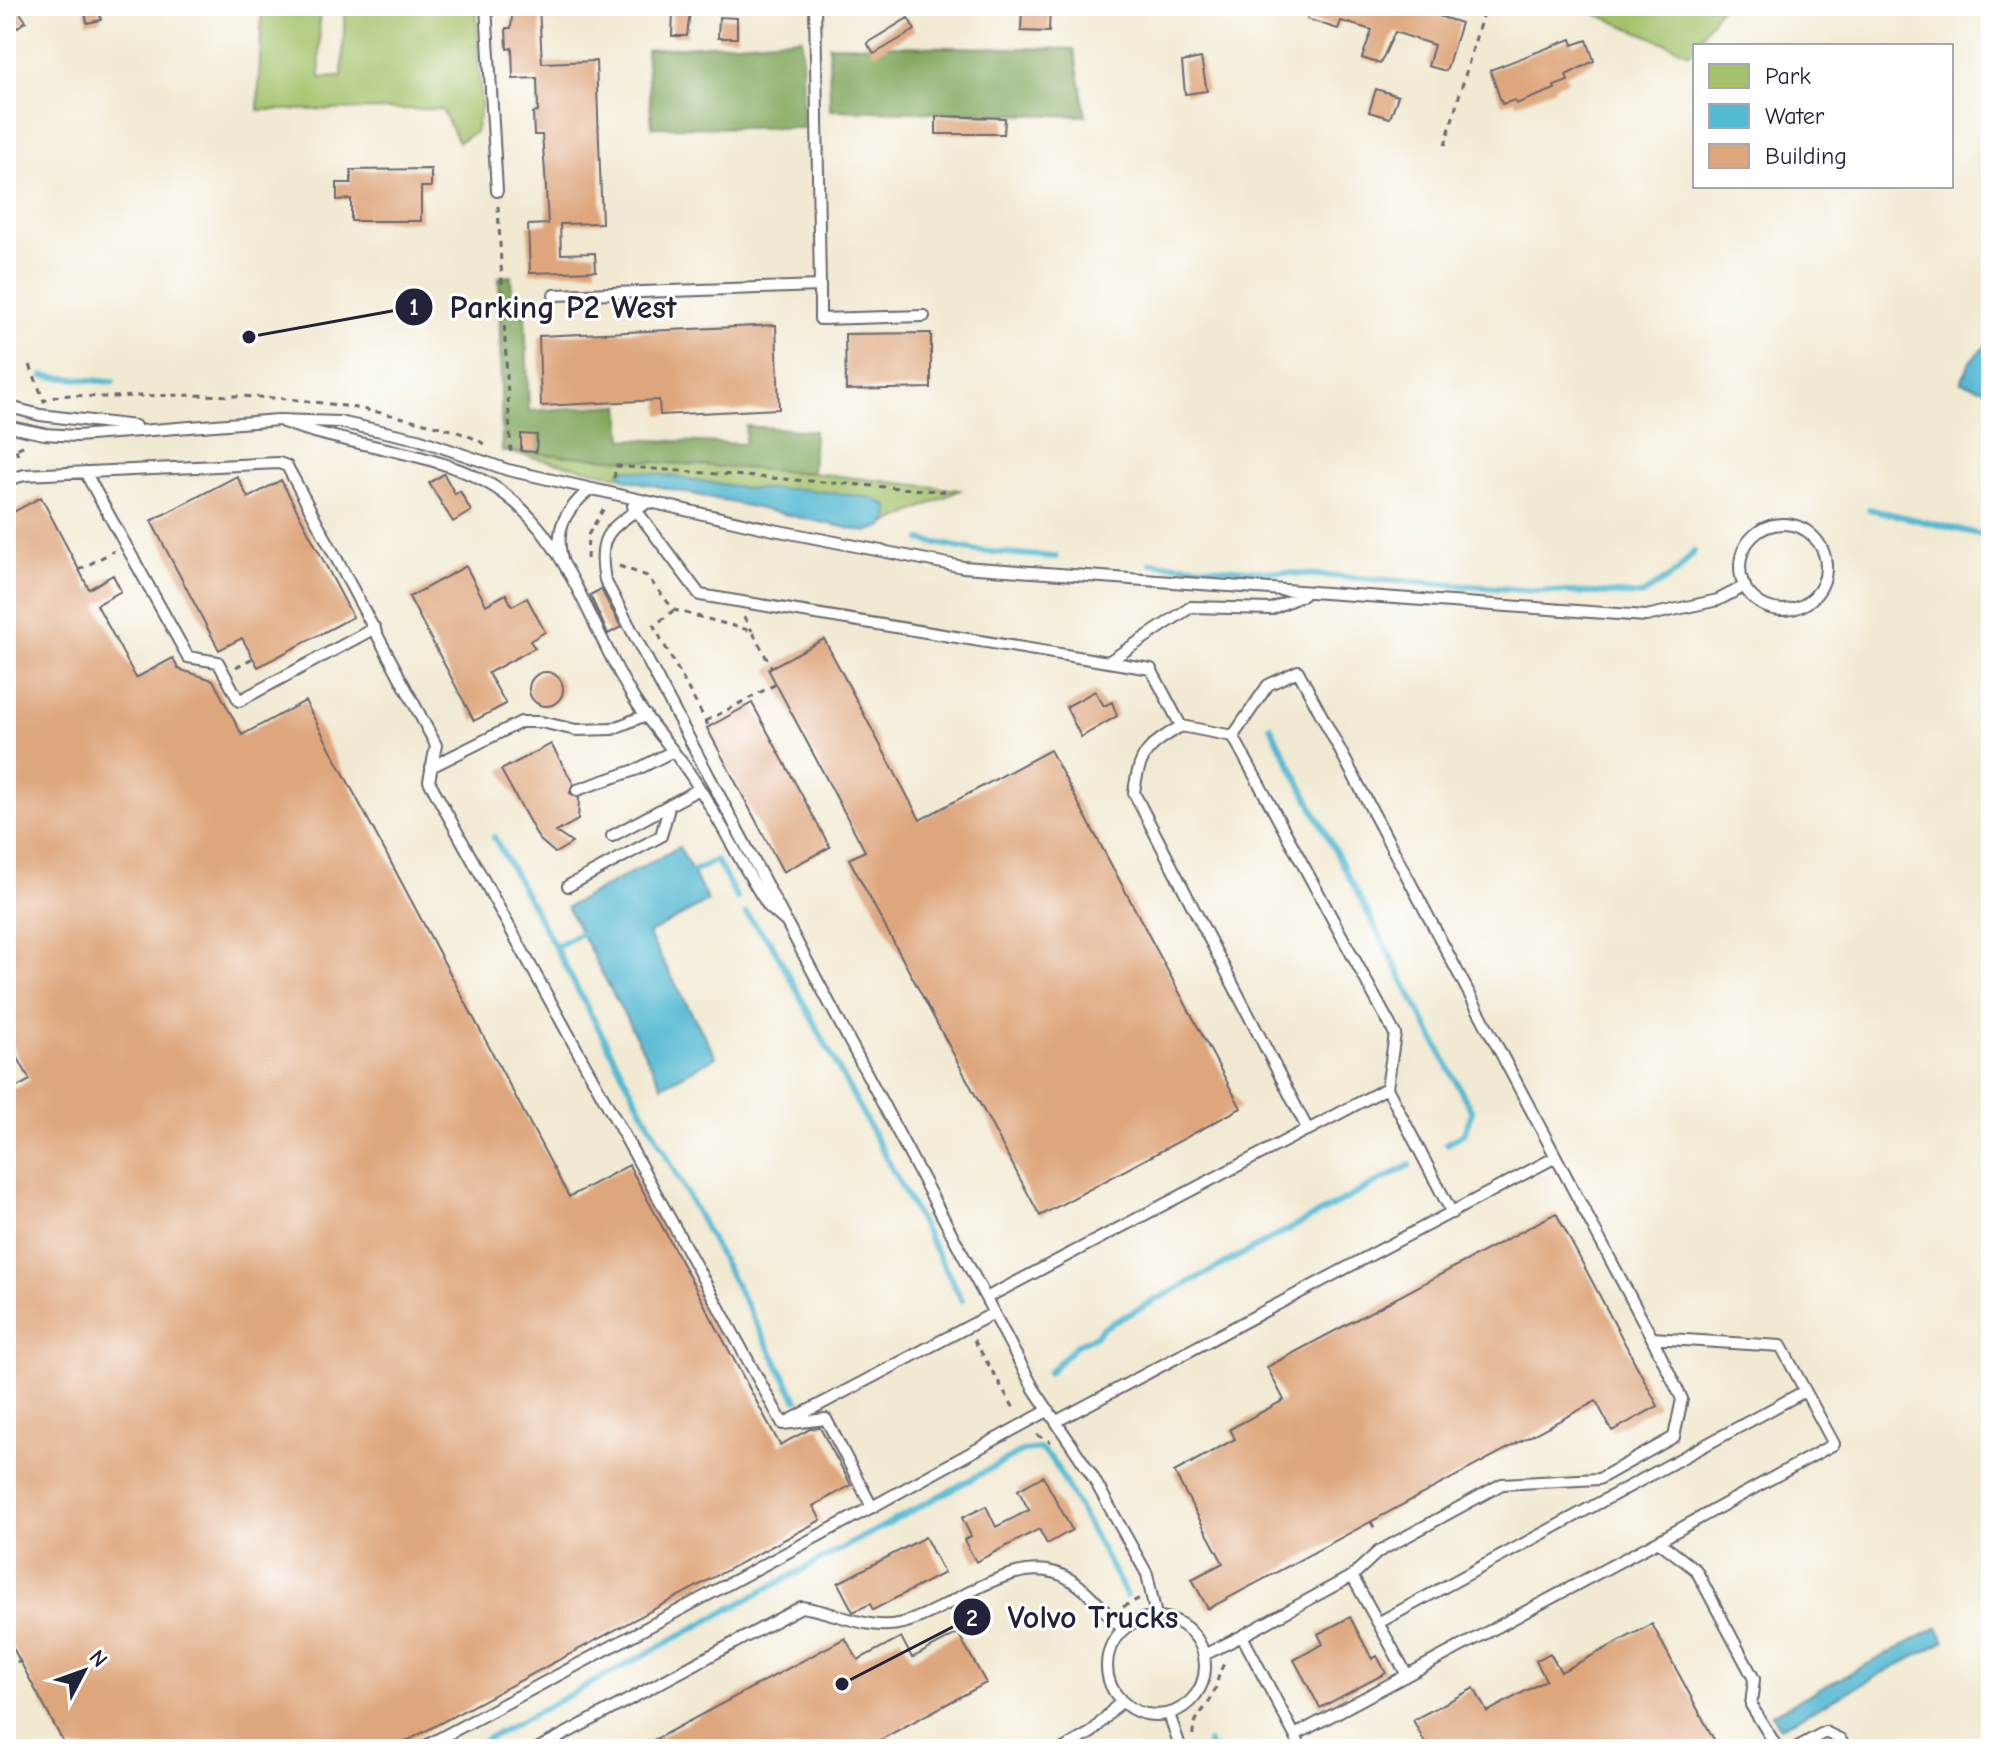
<svg xmlns="http://www.w3.org/2000/svg" width="1997" height="1755" font-family="'Comic Neue',sans-serif">
  <style>
    .green { fill: #a4c26a; stroke: #637252; stroke-width: 2 }
    .forest { fill: #83a85e; stroke: #52654c; stroke-width: 2 }
    .water { fill: #54b9d2; stroke: #3b6e86; stroke-width: 2 }
    .lines { fill: none; stroke-linecap: round; stroke-linejoin: round }
    .stream { stroke: #54b9d2; stroke-width: 6 }
    .building { fill: #dea67c }
    .lane-casing { stroke: #6a6870; stroke-width: 14 }
    .path { stroke: #6a6870; stroke-width: 3; stroke-dasharray: 6 6; stroke-linecap: butt }
    .lane { stroke: #fff; stroke-width: 10 }
    .leader { fill: none; stroke: #22223b; stroke-width: 3 }
    .callout-dot { fill: #22223b; stroke: #fff; stroke-width: 3 }
    .mark-label { font-size: 24px; text-anchor: middle; font-weight: bold; fill: #fff }
    .callout-label { font-size: 32px; text-anchor: middle; font-weight: bold; fill: #22223b; stroke: #fff; stroke-width: 6; stroke-linejoin: round; paint-order: stroke }
  </style>
  <rect width="100%" height="100%" fill="#fff"/>
  <filter id="ink" filterUnits="userSpaceOnUse"><feTurbulence type="fractalNoise" baseFrequency=".0125" numOctaves="2"/><feDisplacementMap in="SourceGraphic" scale="16" xChannelSelector="R" yChannelSelector="G"/><feConvolveMatrix kernelMatrix="1 2 1 2 8 2 1 2 1" color-interpolation-filters="sRGB"/></filter>
  <filter id="wash" filterUnits="userSpaceOnUse"><feTurbulence type="fractalNoise" baseFrequency=".006" numOctaves="4" result="noise"/><feDisplacementMap in="SourceGraphic" scale="32" xChannelSelector="R" yChannelSelector="G"/><feGaussianBlur stdDeviation="1.8" result="paint"/><feColorMatrix in="noise" values="0 0 0 0 0 0 0 0 0 0 0 0 0 0 0 0 0 1.4 0 .05"/><feComposite in="paint" operator="in"/></filter>
  <g filter="url(#wash)">
    <rect width="100%" height="100%" fill="#f1e9d1"/>
    <!-- green -->
    <path class="green" d="M262,6H319L320,78L342,77L345,6H476L481,107L475,132L458,142L442,109L258,110Z
      M1576,6H1721L1690,53Z
      M502,451L812,473L960,490L873,530Z"/>
    <!-- forest -->
    <path class="forest" d="M802,38L803,128L652,127L646,50Z
      M829,45L1074,49L1086,116L830,110Z
      M511,276L513,315L525,314L529,411L620,405L623,439L745,444L746,426L814,431L812,473L502,451L499,277Z"/>
    <!-- water -->
    <path class="water" d="M1991,341V391L1961,382L1970,361Z
      M625,469L750,489H803L872,498L888,506L889,519L882,527L866,532L624,479L619,471Z
      M679,847L708,901L648,934L716,1057L662,1086L567,907Z
      M1938,1627L1945,1641L1779,1728L1772,1714Z"/>
    <g class="lines">
      <!-- stream -->
      <path class="stream" d="M43,376L113,382
        M1869,509L1991,537
        M921,540L978,551L1056,557
        M1151,563L1538,591
        M1544,591L1642,595L1677,572L1694,552
        M1270,726L1472,1112L1464,1133L1447,1144
        M494,837L555,947
        M692,872L716,860L737,898
        M746,914L772,944L962,1300
        M581,933L555,947L797,1400
        M1048,1373L1078,1344L1096,1336L1101,1329L1410,1165
        M1208,1743L1211,1749
        M469,1749L1023,1451L1040,1449L1052,1459L1127,1596"/>
    </g>
    <g id="blocks">
      <!-- building -->
      <path class="building" d="M6,6H15L26,21L6,36Z
        M84,6H98L101,20L87,23Z
        M513,6H539L542,63L596,61L602,223L560,224L561,254L595,253L596,271L530,273L528,225L548,224L545,172L542,135H534L533,113L538,112L537,78L513,79L512,48L507,49L506,28H511Z
        M1022,6H1050L1049,32L1021,31Z
        M1304,6H1407L1461,23L1446,71L1428,66L1434,45L1395,32L1380,64L1362,58L1372,30L1341,21L1338,29L1307,19L1309,12L1303,11Z
        M673,11H690L687,36H672Z
        M719,17L737,18V38H718Z
        M908,18L915,30L874,54L867,43Z
        M1571,39L1573,45L1587,40L1594,61L1566,75L1568,81L1554,86L1555,89L1516,104L1515,100L1502,104L1490,70Z
        M1201,58L1207,91L1185,94L1182,62Z
        M1376,89L1398,96L1390,118L1369,112Z
        M936,116L1005,118L1004,134H936Z
        M431,169V187H421V221H351V199L337,200V183H351V170Z
        M776,325L779,409L660,415L659,400L541,406L539,336Z
        M931,333V388L846,390L845,334Z
        M521,434L537,435L536,452L521,451Z
        M444,474L455,494L460,491L471,511L453,522L429,483Z
        M237,476L248,498L281,480L353,617L258,667L242,638L219,650L151,521Z
        M41,497L89,589L113,575L121,591L97,605L136,678L173,658L178,669L213,680L242,735L305,701L569,1197L629,1165L780,1445L810,1429L820,1428L851,1485L813,1506L821,1520L392,1749H67L6,1635V1093L30,1080L6,1036V516Z
        M466,566L486,605L506,594L512,606L527,598L545,632L530,641L535,648L488,673L506,704L474,721L409,597Z
        M601,589L621,627L608,634L590,595Z
        M824,639L920,820L1050,750L1241,1108L1040,1216L849,859L865,851L768,669Z
        M529 689a17 17 0 1 1 34 0a17 17 0 1 1-34 0Z
        M1095,691L1104,706L1112,702L1117,716L1081,737L1066,707Z
        M752,703L830,847L783,872L707,728Z
        M551,744L573,783L570,793L579,798L578,820L556,832L572,843L555,853L539,839L501,770Z
        M1556,1213L1658,1406L1612,1431L1596,1401L1208,1609L1192,1579L1223,1563L1174,1472L1235,1439L1230,1429L1284,1400L1267,1367Z
        M1043,1476L1072,1530L1047,1544L1039,1529L976,1562L964,1540L971,1536L962,1518L986,1506L996,1527L1029,1510L1018,1490Z
        M925,1537L944,1573L873,1610L870,1604L853,1612L838,1583Z
        M1350,1617L1372,1659L1377,1656L1386,1673L1320,1708L1294,1660L1323,1644L1318,1634Z
        M1652,1624L1719,1749H1428L1413,1720L1474,1688L1487,1712L1546,1680L1536,1661L1550,1653L1561,1672Z
        M958,1633L986,1683L863,1749H637L845,1638L858,1660L901,1637L912,1658Z"/>
    </g>
  </g>
  <g filter="url(#ink)">
    <use href="#blocks" fill-opacity="0" stroke="#6a6870" stroke-width="2"/>
    <g class="lines">
      <!-- lane casing -->
      <g class="lane-casing">
        <path id="lane" d="M486,6L497,191
          M820,286V319L924,316
          M554,295L820,286L815,6
          M6,406L40,415L135,426
          M283,422C347,446 427,450 486,482C563,524 588,623 631,694C648,723 673,748 692,777C720,819 741,865 769,907L785,921
          M6,426L44,434L77,436L278,420L339,422L418,439L508,470L774,530L963,567L1646,616L1718,600L1745,586
          M85,472L188,657L218,662L239,701L375,628
          M6,480L25,475L279,463L287,466L436,745L429,781L783,1424
          M648,502C611,529 596,532 605,580L1034,1389L1091,1474L1147,1574L1156,1616
          M633,506L700,595L1108,662L1191,607L1271,609L1303,595
          M1740 567a43 43 0 1 1 86 0a43 43 0 1 1-86 0Z
          M562,559C554,528 566,510 590,489
          M1108,662L1151,669L1181,726C1147,747 1139,753 1134,793L1308,1130L1387,1088L1395,1034L1233,736L1181,726
          M1233,736L1268,685L1298,671L1652,1338L1781,1346L1834,1444L1658,1541
          M431,767L521,722H541L576,730L612,729L646,715
          M577,790L638,769L673,751
          M612,836L699,789
          M568,886L661,836L670,804
          M1387,1088L1452,1213
          M986,1298L1308,1129
          M1057,1421L1554,1158
          M872,1507L1049,1410
          M1352,1576L1378,1552L1502,1484L1599,1479L1674,1437L1682,1399L1652,1338
          M1107 1666a49 49 0 1 1 98 0a49 49 0 1 1-98 0Z
          M1378,1623L1805,1391
          M1242,1636L1352,1576L1407,1675
          M1204,1655L1242,1636L1302,1749
          M1169,1714L1181,1749
          M1295,1735L1658,1541L1696,1570L1754,1679L1751,1705L1778,1749
          M420,1749L872,1507L826,1419L783,1424L994,1313
          M537,1749L801,1607C834,1611 869,1632 903,1623C951,1611 1018,1547 1069,1579C1089,1590 1106,1614 1123,1629
          M1063,1749L1092,1732L1121,1701
          M1794,1749L1825,1732L1840,1739L1846,1749"/>
      </g>
      <!-- path -->
      <path class="path" d="M1445,145L1485,6
        M498,206L511,454
        M30,365L44,401C67,390 86,398 110,397C211,393 308,394 408,419C436,426 464,431 488,446
        M6,447L16,449L25,445
        M6,455L16,449L19,460
        M614,478L616,466L951,492
        M587,559L588,535L604,508
        M619,566L647,576L674,610L752,631L772,668
        M79,570L114,551
        M674,610L654,626L709,727
        M744,617L752,631
        M236,667L253,658
        M706,721L776,684
        M974,1340L1015,1410
        M1037,1435L1051,1442
        M1371,1522L1375,1529
        M1123,1607L1140,1598
        M6,1656L21,1663
        M1193,1735C1192,1718 1206,1710 1213,1695C1218,1683 1218,1670 1227,1660
        M1396,1746L1398,1749"/>
      <!-- lane -->
      <use href="#lane" class="lane"/>
    </g>
  </g>
  <!-- callouts -->
  <path class="leader" d="M249 337L414 307M842 1684L972 1617"/>
  <g class="callout-dot">
    <circle cx="249" cy="337" r="8"/>
    <circle cx="842" cy="1684" r="8"/>
    <circle cx="414" cy="307" r="20"/>
    <circle cx="972" cy="1617" r="20"/>
  </g>
  <g class="mark-label">
    <text x="414" y="315">1</text>
    <text x="972" y="1626">2</text>
  </g>
  <g class="callout-label">
    <text x="563" y="318">Parking P2 West</text>
    <text x="1093" y="1628">Volvo Trucks</text>
  </g>
  <!-- margin -->
  <rect width="1997" height="1755" fill="none" stroke="#fff" stroke-width="32"/>
  <!-- legend -->
  <rect x="1693" y="44" width="260" height="144" fill="#ffffff" stroke="#a7a7b1" stroke-width="2"/>
  <rect x="1709" y="64" width="40" height="24" fill="#a4c26a" stroke="#a7a7b1" stroke-width="2"/>
  <text x="1765" y="84" font-size="24" fill="#22223b">Park</text>
  <rect x="1709" y="104" width="40" height="24" fill="#54b9d2" stroke="#a7a7b1" stroke-width="2"/>
  <text x="1765" y="124" font-size="24" fill="#22223b">Water</text>
  <rect x="1709" y="144" width="40" height="24" fill="#dea67c" stroke="#a7a7b1" stroke-width="2"/>
  <text x="1765" y="164" font-size="24" fill="#22223b">Building</text>
  <!-- north arrow -->
  <g transform="translate(84 1671) rotate(49)" stroke="#ffffff" stroke-width="6" paint-order="stroke">
  <path d="M0-6L14 30L0 20L-14 30Z" fill="#22223b"/>
  <text y="-12" font-size="22" font-weight="bold" text-anchor="middle" fill="#22223b">N</text>
  </g>
</svg>
